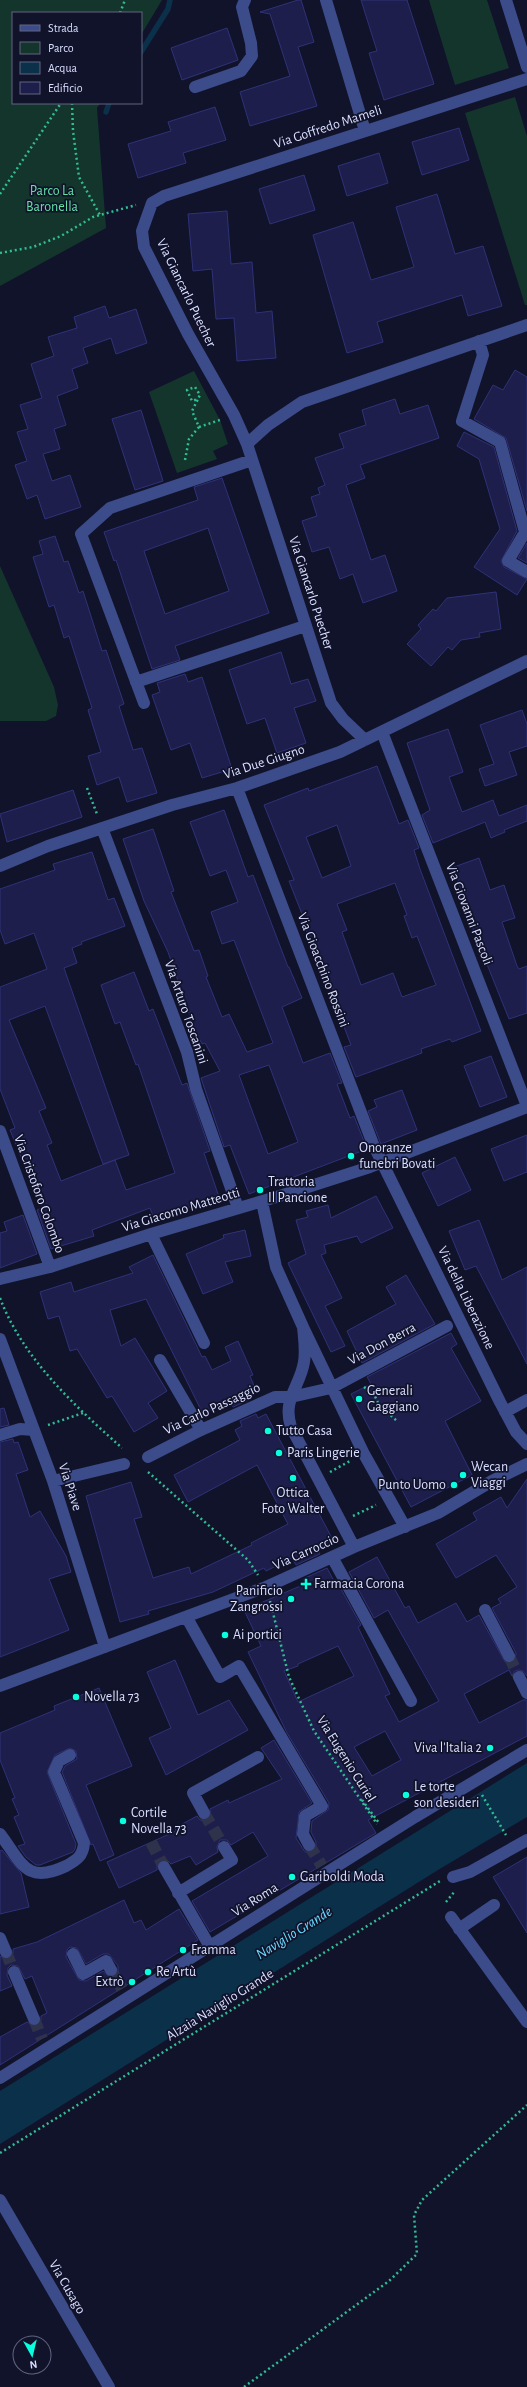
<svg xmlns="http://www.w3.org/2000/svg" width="527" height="2387" font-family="'Alegreya Sans',sans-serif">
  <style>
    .green { fill: #14352c }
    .water { fill: #0b304a }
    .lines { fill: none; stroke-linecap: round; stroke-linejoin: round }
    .stream { stroke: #0b304a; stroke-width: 5.5 }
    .building { fill: #1d1e4c; stroke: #2f3277; fill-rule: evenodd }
    .minor-tunnel { stroke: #2f324b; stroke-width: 12; stroke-dasharray: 12 6; stroke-linecap: butt }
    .path { stroke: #31bd94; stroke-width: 2.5; stroke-dasharray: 2 3; stroke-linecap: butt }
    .minor { stroke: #3c4b89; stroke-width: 12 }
    .poi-dot { fill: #08fede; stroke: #11132b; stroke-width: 1.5 }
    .labels { text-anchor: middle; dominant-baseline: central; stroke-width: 3.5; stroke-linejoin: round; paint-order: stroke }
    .street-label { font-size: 14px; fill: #dbdfff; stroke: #11132b }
    .park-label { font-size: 14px; fill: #65e0a5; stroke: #11132b }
    .poi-label { font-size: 14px; fill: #dbdfff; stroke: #11132b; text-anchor: start }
    .water-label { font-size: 15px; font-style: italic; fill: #69dcfe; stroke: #11132b }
  </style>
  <rect width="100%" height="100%" fill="#11132b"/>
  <!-- green -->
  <path class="green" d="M0,0H162L141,35V13H13V103H100L97,108L106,228L0,286Z
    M429,0H487L509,68L455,85Z
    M515,97L527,136V305H525L465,113Z
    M194,371L220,420L228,444L213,451L217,459L177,473L149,392Z
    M0,566L54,687L58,705L56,716L46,721H0Z"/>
  <!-- water -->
  <path class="water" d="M527,1763V1817L438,1870L0,2144V2091Z"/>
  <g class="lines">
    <!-- stream -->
    <path class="stream" d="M141,52L168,9L170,0
      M106,112L109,103"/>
  </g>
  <!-- building -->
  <path class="building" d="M298,0H301L314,42L298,47L317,106L250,126L240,92L290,76L270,14L260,12Z
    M361,0H407L434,84L384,100L369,53L377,51Z
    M227,28L238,60L182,80L171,48Z
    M215,107L226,140L183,153L186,163L138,178L128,144L171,131L168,122Z
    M459,128L469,160L422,175L412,142Z
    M379,153L388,183L347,196L338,166Z
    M304,175L315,210L270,224L259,189Z
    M437,194L455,254L483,246L502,306L468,316L462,295L377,322L383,342L347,353L313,235L353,222L371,280L414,267L396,207Z
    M227,211L231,264L252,262L256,313L272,311L276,358L237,361L234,318L216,319L212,269L193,271L188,214Z
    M105,306L109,318L136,309L147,343L116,354L111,338L83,348L88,363L72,369L78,388L57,396L66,425L54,429L60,449L43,454L52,481L70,475L81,507L45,519L37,495L27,499L15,465L27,461L17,432L28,429L20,405L42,398L31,364L54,356L48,337L77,328L74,317Z
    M515,370L527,377V511L506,438L474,419L493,385L503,390Z
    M395,399L400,414L428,405L439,438L360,465L365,478L346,485L371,560L385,555L397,591L363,603L353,574L340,579L329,547L312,552L302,521L317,516L311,497L320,494L318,488L325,485L315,458L344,448L339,434L366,425L362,410Z
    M141,410L163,481L135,490L112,419Z
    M464,432L494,447L517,531L501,561L504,567L527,579L517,595L474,567L500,529L479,459L457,446Z
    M222,478L269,613L175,646L180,660L152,669L116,560L114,561L104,532L198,500L194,487ZM208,528L229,591L165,614L144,551Z
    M55,536L64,562L68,561L79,593L83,591L102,651L106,650L124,704L119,706L133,750L142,748L157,793L127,802L119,777L97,785L88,756L101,752L88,710L92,708L69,636L64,638L54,605L49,607L33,557L43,554L39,541Z
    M527,543V563L518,558Z
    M496,592L501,629L479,633L480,637L461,640L452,650L448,647L431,666L407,644L421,629L418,625L433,609L436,611L447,598Z
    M281,652L291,684L308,679L316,701L294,708L306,743L277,753L265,718L247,724L229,670Z
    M185,674L188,682L202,677L232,769L202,778L190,743L171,750L152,695L160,692L157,683Z
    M522,710L527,724V746L509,752L517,775L485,786L479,769L494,764L480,725Z
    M448,729L463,772L449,777L462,812L493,800L499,816L527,805V821L504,830L505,832L491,838L485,822L433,843L422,815L430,810L407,743Z
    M377,766L399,824L408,820L419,848L414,850L420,869L481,1031L452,1042L450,1039L421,1049L422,1053L356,1077L344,1047L351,1045L333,998L336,997L315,943L311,944L302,920L304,919L289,881L294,880L264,805L308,788L309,791ZM337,825L351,866L322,878L306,837ZM395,883L407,915L404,916L412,938L417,936L436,985L402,997L393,973L361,985L342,932L347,930L337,904Z
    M73,790L82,817L7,842L0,814Z
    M224,810L248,877L253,875L288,967H289L302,998L282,1007L303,1063L330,1053L342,1083L337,1084L350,1118L354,1116L367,1149L249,1194L230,1145L224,1147L201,1078L220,1071L205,1043L202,1044L195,1030L168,952L144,901L123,839L153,829L174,891L171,892L194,951L199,950L208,976L206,977L222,1017L229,1014L247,1052L273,1043L234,940L222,944L211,912L238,902L226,870L210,876L190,822ZM269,1065L298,1142L268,1154L239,1075Z
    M92,852L108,900L114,898L125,926L81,942L82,944L72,948L77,963L64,968L129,1155L103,1164L45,1006L9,1020L46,1108L39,1111L52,1143L47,1145L61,1181L115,1160L126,1190L175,1173L138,1064L136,1065L120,1022L115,1024L101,985L134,972L149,1011L153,1009L182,1085L187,1083L210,1151L204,1153L219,1197L154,1219L150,1208L92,1230L94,1236L51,1249L37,1210L42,1208L10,1130L15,1128L0,1089V987L47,969L34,933L5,944L0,930V889L55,870L53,864Z
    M479,858L490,890L504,885L515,918L502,922L517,966L519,969L527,966V1013L509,1019L474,932L454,867Z
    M491,1056L507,1097L480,1107L464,1066Z
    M402,1090L417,1130L381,1144L368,1111L377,1107L374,1100Z
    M527,1135V1172L504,1181L491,1149Z
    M455,1157L471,1190L438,1206L422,1173Z
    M376,1196L393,1228L361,1243L357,1236L324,1245L326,1253L321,1255L342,1298L325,1306L345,1346L331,1352L288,1263L306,1254L296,1220L308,1217L306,1211L328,1205L331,1218Z
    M23,1215L37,1254L0,1268V1233L7,1231L4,1222Z
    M479,1220L502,1280L527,1267V1364L476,1266L465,1270L449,1231Z
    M245,1230L251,1256L225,1262L233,1282L203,1294L186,1254L224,1238L223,1235Z
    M153,1255L202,1357L205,1356L212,1370L231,1361L225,1347L238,1341L253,1375L250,1376L255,1388L245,1392L249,1400L233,1407L230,1400L203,1414L146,1299L110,1310L121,1346L135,1338L167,1391L148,1403L158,1418L134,1432L112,1396L107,1398L77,1349L70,1351L59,1316L48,1319L40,1292L71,1282L74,1292L133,1273L129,1267Z
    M406,1275L435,1324L362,1363L347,1331L396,1304L386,1287Z
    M451,1333L457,1344L451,1348L481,1401L445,1421L472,1475L411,1507L351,1394L371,1384L367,1377Z
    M4,1408L9,1425L0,1427V1409Z
    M256,1414L258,1418L266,1414L333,1540L317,1549L320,1554L296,1565L292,1558L266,1571L264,1568L213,1592L148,1611L149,1614L120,1622L86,1496L131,1482L142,1517L134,1519L153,1578L189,1567L191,1574L252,1545L251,1543L288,1524L257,1465L188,1502L174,1475L240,1440L235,1430L242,1426L240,1421Z
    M13,1439L14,1443L18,1442L28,1470L16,1474L30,1517L40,1511L66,1556L71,1572L49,1579L69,1630L0,1657V1442Z
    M527,1479V1676L523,1671L519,1670L515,1671L512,1676L509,1670L464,1694L479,1723L523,1700H527V1736L368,1820L376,1833L210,1932L192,1901L268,1856L253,1832L231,1845L227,1840H220L217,1847L218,1852L196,1865L190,1856L171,1864L167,1860H161L157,1864V1870L119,1888L107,1862L176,1831L175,1828L197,1816L200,1820H207L211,1817L210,1809L228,1800L229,1803L282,1779L261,1748L274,1740L312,1803L299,1812L296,1838L305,1852H312L316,1849V1842L311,1832L312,1821L328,1810L329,1803L287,1733L248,1652L261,1646L244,1610L305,1584L303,1579L327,1568L334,1581L336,1580L361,1625L358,1627L390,1694L385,1696L399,1722L439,1701L388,1610L374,1618L349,1572L377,1557L405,1608L409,1606L418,1623L456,1603L467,1622L479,1615L505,1662L509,1663L515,1660L516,1653L492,1608L501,1603L498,1599L517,1587L496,1555L456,1578L436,1544L477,1520L473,1513L501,1497L507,1508ZM338,1646L354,1676L298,1702L284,1671L298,1666V1664ZM385,1731L401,1760L372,1776L354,1747Z
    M175,1660L198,1715L229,1700L248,1730L166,1775L149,1738L171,1728L147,1672Z
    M99,1688L132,1766L86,1785L114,1855L100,1861L93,1844L91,1845L62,1772L65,1766L77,1759L76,1751L70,1748L55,1755L47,1772L76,1844L75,1849L73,1852L40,1865H36L26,1857L18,1846L25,1844L14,1817L19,1815L12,1799L15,1798L0,1760V1733L55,1710L54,1706Z
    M2,1850L21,1873L29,1907L0,1914V1851Z
    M527,1857V1933L493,1877Z
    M124,1900L134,1923L141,1920L146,1930L179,1909L198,1940L0,2065V2037L27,2022L33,2026H37L41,2020V2016L47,2013L32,1976L25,1979L18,1966L11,1965L8,1968L7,1975L12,1986L0,1991V1956L5,1959H9L13,1953V1949L37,1942ZM70,1947L77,1948L86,1964L103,1954H109L118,1966V1974L110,1977L103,1971L86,1981L79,1980L66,1957L67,1950Z"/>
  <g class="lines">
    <!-- minor-tunnel -->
    <path class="minor-tunnel" d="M509,1656L519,1677
      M204,1813L224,1847
      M151,1842L164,1867
      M309,1845L322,1866
      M6,1952L14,1972
      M111,1970L122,1989
      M34,2019L42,2039"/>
    <!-- path -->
    <path class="path" d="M120,13L125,0
      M72,103L73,131L79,177L100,215
      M0,194L61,103
      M0,253L33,247L61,236L93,217L136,205
      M199,427L220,420
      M185,460L189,439L199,427L192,411L198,399L192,401L187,390L195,387L200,395L198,399
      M87,788L97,814
      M0,1298C23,1359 75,1406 122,1448
      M364,1387L374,1394L379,1405L397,1421
      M48,1425L83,1413
      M148,1472L248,1560L258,1575
      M330,1472L350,1461
      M353,1516L376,1505
      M270,1601L289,1677L314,1731L377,1824
      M482,1795L506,1835
      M362,1800L379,1823
      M446,1902L455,1891
      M0,2153L440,1881
      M244,2387L389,2281L417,2254L414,2215L422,2200L527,2105"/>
    <!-- minor -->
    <path class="minor" d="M326,0L365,131
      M506,0L527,67
      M195,87L241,71L252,56L251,43L242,7L245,0
      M479,341L483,355L462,421L500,442L525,532L508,561L527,572
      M247,444L268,425L302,402L527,325
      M136,682L305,626
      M144,703L81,534L110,508L252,460
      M382,732L527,1106
      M365,740L343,719L331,703L247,444L234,415L188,334L144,247L142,231L152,203L164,196L527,79
      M237,788L373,1144L500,1402L516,1432L527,1444
      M102,828L187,1052L196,1089L238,1208
      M0,866L48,846L172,805L237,788L340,752L527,661
      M0,1131L50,1267
      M262,1202L276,1267L303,1327
      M151,1234L204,1343
      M0,1279L50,1267L151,1234L283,1195L370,1167L527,1107
      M0,1339L53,1481L105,1647
      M160,1360L201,1430
      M505,1412L527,1400
      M0,1435L20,1429L34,1430
      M148,1457L201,1430L275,1397H291L331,1388L447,1326
      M53,1481L124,1464
      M354,1547L291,1427C282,1399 300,1387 304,1362C306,1350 304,1339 303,1327L364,1454L405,1527
      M332,1557L411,1701
      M485,1610L509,1656
      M187,1618L220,1677L239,1666L322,1806L305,1816L303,1834L309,1845
      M519,1677L527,1693
      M0,1686L266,1587L354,1547L438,1513L492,1481L527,1464
      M204,1813L193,1793L258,1757
      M0,1834C22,1863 26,1885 66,1866C77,1860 83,1856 84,1843L54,1772L59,1761L70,1755
      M164,1867L209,1945
      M453,1877L470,1872L527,1840
      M178,1893L232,1860L224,1847
      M451,1917L527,2022
      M459,1929L494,1905
      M0,1938L6,1952
      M73,1954L83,1974L106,1961L111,1970
      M14,1972L34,2019
      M0,2078L415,1817L527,1750
      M0,2200L109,2387"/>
  </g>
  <!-- markers -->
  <g class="poi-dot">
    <circle cx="351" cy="1156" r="4"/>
    <circle cx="260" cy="1190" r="4"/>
    <circle cx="359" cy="1399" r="4"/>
    <circle cx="268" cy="1431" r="4"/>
    <circle cx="279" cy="1453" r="4"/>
    <circle cx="463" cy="1475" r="4"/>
    <circle cx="293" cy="1478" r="4"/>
    <circle cx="454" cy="1485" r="4"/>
    <path d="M304 1578h4v4h4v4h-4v4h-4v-4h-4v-4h4z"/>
    <circle cx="291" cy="1599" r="4"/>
    <circle cx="225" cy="1635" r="4"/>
    <circle cx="76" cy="1697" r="4"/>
    <circle cx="490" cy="1748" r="4"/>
    <circle cx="406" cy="1795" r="4"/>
    <circle cx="123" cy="1821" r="4"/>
    <circle cx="292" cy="1877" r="4"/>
    <circle cx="183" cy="1950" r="4"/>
    <circle cx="148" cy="1972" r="4"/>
    <circle cx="132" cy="1982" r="4"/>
  </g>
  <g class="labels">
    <!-- street labels -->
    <g class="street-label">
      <text transform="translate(328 127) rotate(-18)">Via Goffredo Mameli</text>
      <text transform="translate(186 293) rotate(64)">Via Giancarlo Puecher</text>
      <text transform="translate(311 593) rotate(72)">Via Giancarlo Puecher</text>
      <text transform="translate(264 762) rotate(-18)">Via Due Giugno</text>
      <text transform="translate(469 914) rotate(69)">Via Giovanni Pascoli</text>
      <text transform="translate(323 970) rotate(69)">Via Gioacchino Rossini</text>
      <text transform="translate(186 1012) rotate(71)">Via Arturo Toscanini</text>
      <text transform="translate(39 1194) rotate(70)">Via Cristoforo Colombo</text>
      <text transform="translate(181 1210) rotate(-17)">Via Giacomo Matteotti</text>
      <text transform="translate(466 1298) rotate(64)">Via della Liberazione</text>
      <text transform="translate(382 1344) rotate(-28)">Via Don Berra</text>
      <text transform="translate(212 1409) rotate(-25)">Via Carlo Passaggio</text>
      <text transform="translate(70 1487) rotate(72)">Via Piave</text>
      <text transform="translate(306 1552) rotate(-24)">Via Carroccio</text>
      <text transform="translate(346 1759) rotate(58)">Via Eugenio Curiel</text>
      <text transform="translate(255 1900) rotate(-32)">Via Roma</text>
      <text transform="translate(220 2005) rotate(-32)">Alzaia Naviglio Grande</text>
      <text transform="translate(67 2287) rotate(60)">Via Cusago</text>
    </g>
    <!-- park labels -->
    <g class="park-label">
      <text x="52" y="191">Parco La<tspan x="52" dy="16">Baronella</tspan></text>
    </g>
    <!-- poi labels -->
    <g class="poi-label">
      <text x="359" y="1148">Onoranze<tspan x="359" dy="16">funebri Bovati</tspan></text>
      <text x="268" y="1182">Trattoria<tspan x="268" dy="16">Il Pancione</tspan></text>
      <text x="367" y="1391">Generali<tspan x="367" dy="16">Gaggiano</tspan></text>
      <text x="276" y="1431">Tutto Casa</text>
      <text x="287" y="1453">Paris Lingerie</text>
      <text x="471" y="1467">Wecan<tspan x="471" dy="16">Viaggi</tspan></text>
      <text x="446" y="1485" text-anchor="end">Punto Uomo</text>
      <text x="293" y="1493" text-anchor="middle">Ottica<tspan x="293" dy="16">Foto Walter</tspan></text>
      <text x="314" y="1584">Farmacia Corona</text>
      <text x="283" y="1591" text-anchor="end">Panificio<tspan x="283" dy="16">Zangrossi</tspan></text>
      <text x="233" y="1635">Ai portici</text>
      <text x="84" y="1697">Novella 73</text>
      <text x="482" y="1748" text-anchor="end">Viva l'Italia 2</text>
      <text x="414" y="1787">Le torte<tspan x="414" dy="16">son desideri</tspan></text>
      <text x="131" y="1813">Cortile<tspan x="131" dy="16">Novella 73</tspan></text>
      <text x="300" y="1877">Gariboldi Moda</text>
      <text x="191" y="1950">Framma</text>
      <text x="156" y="1972">Re Artù</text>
      <text x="124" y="1982" text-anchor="end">Extrò</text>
    </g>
    <!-- water labels -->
    <g class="water-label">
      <text transform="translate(294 1933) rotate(-32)">Naviglio Grande</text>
    </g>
  </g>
  <!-- legend -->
  <rect x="12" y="12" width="130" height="92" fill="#11132b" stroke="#626580"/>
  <rect x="20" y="25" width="20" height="6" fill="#3c4b89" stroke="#626580"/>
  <text x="48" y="32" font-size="12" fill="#dbdfff">Strada</text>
  <rect x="20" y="42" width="20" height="12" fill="#14352c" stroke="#626580"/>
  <text x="48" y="52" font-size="12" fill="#dbdfff">Parco</text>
  <rect x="20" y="62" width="20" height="12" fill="#0b304a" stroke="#626580"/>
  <text x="48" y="72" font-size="12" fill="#dbdfff">Acqua</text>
  <rect x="20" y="82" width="20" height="12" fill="#1d1e4c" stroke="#626580"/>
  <text x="48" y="92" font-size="12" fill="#dbdfff">Edificio</text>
  <!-- north arrow -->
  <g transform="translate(32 2355) rotate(172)"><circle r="19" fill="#11132b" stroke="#626580"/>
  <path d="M0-3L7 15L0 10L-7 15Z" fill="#08fede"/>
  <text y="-6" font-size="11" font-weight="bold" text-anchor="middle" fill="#dbdfff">N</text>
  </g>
</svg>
